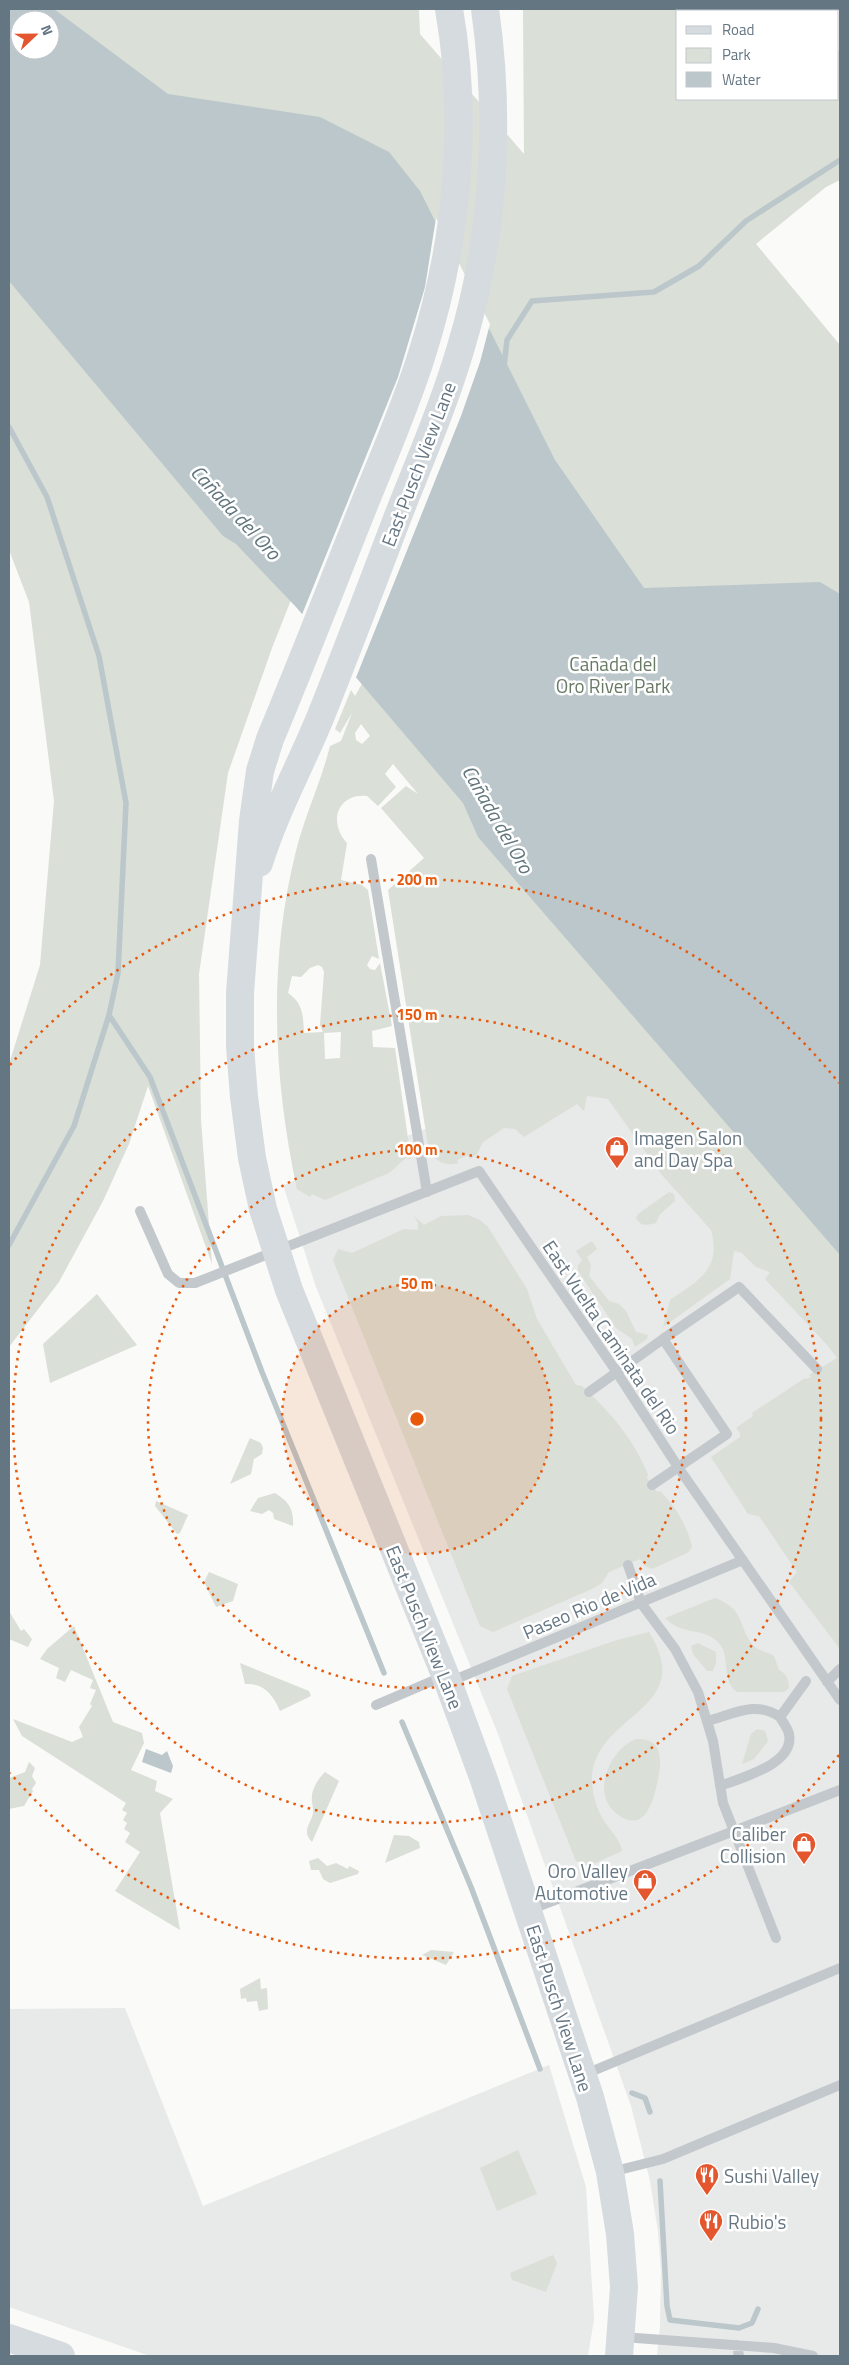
<svg xmlns="http://www.w3.org/2000/svg" width="849" height="2365" font-family="'Titillium Web',sans-serif">
  <style>
    .built { fill: #e8e9e9 }
    .green { fill: #dadfd7; fill-rule: evenodd }
    .water { fill: #bbc7cb; fill-rule: evenodd }
    .pier { fill: #fafaf8 }
    .lines { fill: none; stroke-linecap: round; stroke-linejoin: round }
    .stream { stroke: #bbc7cb; stroke-width: 5.5 }
    .lane { stroke: #c3c8cc; stroke-width: 10 }
    .secondary { stroke: #d6dbdf; stroke-width: 28 }
    .highway { stroke: #d6dbdf; stroke-width: 28 }
    .ring { fill: none; stroke: #e8590c; stroke-width: 2.5; stroke-dasharray: 2.5 5 }
    .labels { text-anchor: middle; dominant-baseline: central; stroke-width: 5; stroke-linejoin: round; paint-order: stroke }
    .street-label { font-size: 19px; fill: #657683; stroke: #fff }
    .park-label { font-size: 19px; fill: #687a64; stroke: #fff }
    .poi-label { font-size: 19px; fill: #657683; stroke: #fff; text-anchor: start }
    .water-label { font-size: 20px; font-style: italic; fill: #60757c; stroke: #fff }
    .centre { fill: #e8590c; stroke: #fff; stroke-width: 2.5 }
    .ring-label { font-size: 15px; text-anchor: middle; font-weight: bold; fill: #e8590c; stroke: #fff; stroke-width: 5; stroke-linejoin: round; paint-order: stroke }
  </style>
  <rect width="100%" height="100%" fill="#fafaf8"/>
  <!-- built -->
  <path class="built" d="M602,1059L840,1333V2356H657L660,2326L661,2272L658,2232L650,2181L631,2106L498,1734L316,1287L283,1185Z
    M125,2008L203,2206L549,2065L586,2187L594,2319L588,2356H150L9,2307V2009Z"/>
  <!-- green -->
  <path class="green" d="M9,9H419L420,34L524,154L523,9H762L767,11H678V99H838V50L840,51V180L826,187L756,244L840,345V1649L789,1582L797,1572L759,1516L748,1514L711,1457L740,1437V1433L736,1428L753,1416L752,1413L805,1378L807,1379L811,1377L809,1375L837,1358L828,1346L765,1279L770,1272L756,1267L742,1253L734,1251L730,1279L663,1327L670,1300C698,1281 722,1269 711,1230L661,1174L608,1099L587,1096L584,1111L577,1104L524,1137L515,1129L504,1128L483,1142L477,1154L470,1159L468,1155L457,1160L458,1163C446,1167 436,1161 429,1152L388,890L424,858L381,808L406,786L418,794L393,764L385,774L396,787L378,806L367,796C337,793 328,823 347,843L341,880L362,885L368,890L379,959L372,956L367,965L370,969L375,970L380,963L392,1026L372,1031L373,1047L395,1048L411,1159L406,1158L389,1173L325,1200L312,1194L310,1197L297,1189C273,1078 268,961 296,851C305,815 321,782 330,746L341,741L352,713L340,733L335,729L351,690L355,696L373,664L340,476L272,648L228,773L199,974L201,1120L212,1264L148,1086L129,1144L103,1201L59,1282L9,1347V1064L40,965L54,801L29,602L9,550ZM20,20H50V50H20ZM361,724L370,736L362,744L356,740L355,733ZM318,965L322,967L324,972L320,1025L323,1032L304,1033C303,1015 303,1003 288,993L292,976L301,977L310,968ZM341,1032L340,1058L325,1059L324,1033Z
    M669,1192L674,1194L675,1201L660,1214L656,1223C647,1225 641,1227 636,1218L638,1214Z
    M468,1215L480,1220L488,1227L527,1289L537,1319L576,1385L582,1386C610,1412 634,1439 648,1475L647,1478L657,1492L660,1491C676,1507 686,1524 692,1546L689,1552L652,1569L645,1566L640,1559L609,1572L602,1583L594,1588L493,1632L480,1626L333,1260L338,1249L352,1253L404,1229L418,1230V1223L414,1216L424,1225L441,1216Z
    M592,1241L597,1249L587,1257L591,1265L589,1276L609,1301L619,1304L626,1311L636,1332L648,1335L647,1339L635,1347L632,1339L616,1328L578,1271V1265L582,1260L576,1251Z
    M97,1294L137,1345L50,1383L43,1344Z
    M250,1438L261,1443L263,1448L262,1454L254,1459L251,1474L230,1484Z
    M275,1493C289,1502 294,1509 293,1526L274,1519L273,1513L269,1510L262,1514L250,1511L258,1498Z
    M156,1501L188,1515L180,1533L177,1534L155,1506Z
    M209,1572L238,1584L233,1601L216,1607L204,1582Z
    M715,1598C747,1610 737,1627 753,1645C758,1651 768,1652 774,1656L779,1670C788,1675 788,1679 789,1688L784,1692H737C720,1679 732,1656 718,1642C704,1627 682,1636 665,1618Z
    M9,1611L21,1631L24,1629L32,1639L28,1647L9,1639Z
    M74,1626L113,1722L142,1733L144,1743L131,1770L157,1781L155,1791L173,1799L160,1813L180,1930L115,1891L140,1852L125,1842L130,1833L124,1829L127,1823L123,1820L127,1813L122,1810L126,1803L22,1736L13,1719L72,1742L83,1737L79,1727L92,1706L90,1704L96,1690L90,1688L93,1680L71,1670L65,1682L56,1678L59,1668L40,1659L47,1649Z
    M649,1632C697,1710 599,1712 592,1775C591,1789 596,1808 603,1819C610,1831 619,1837 622,1851L589,1866L576,1861L507,1689L512,1676L617,1640Z
    M698,1643L716,1652V1663L713,1671H707L693,1654L691,1646Z
    M240,1663L309,1691L311,1696L280,1711C273,1695 264,1683 245,1684Z
    M757,1729L765,1731L768,1741L754,1759L742,1764L751,1734Z
    M636,1739C666,1738 661,1764 657,1784C652,1804 644,1834 617,1814C590,1794 610,1749 636,1739Z
    M29,1762L35,1768L32,1776L36,1783L32,1789L33,1791L24,1806L9,1809V1778L25,1772Z
    M325,1772L339,1781L312,1842C301,1831 311,1824 313,1813C314,1808 311,1802 312,1797C312,1788 319,1778 325,1772Z
    M394,1835L409,1836L419,1842L420,1848L385,1863Z
    M318,1858L327,1866L336,1863L348,1869L349,1866L359,1871L358,1874L330,1883L323,1879L319,1870H311L309,1861Z
    M431,1950L454,1952L446,1965L422,1955Z
    M260,1978L261,1989L267,1988L268,2009L259,2011L257,2001L247,2002L246,1998L241,1999L240,1989Z
    M518,2150L537,2194L497,2211L480,2168Z
    M553,2255L557,2263L546,2292L512,2280L510,2273Z"/>
  <!-- water -->
  <path class="water" d="M9,9H54L168,94L320,117L389,152L420,191L555,460L644,588L820,582L840,594V1255L478,837L463,803L296,607L236,544L223,536L9,281ZM20,20H50V50H20Z
    M146,1749L162,1755L167,1751L173,1766L171,1773L142,1762Z"/>
  <!-- pier -->
  <path class="pier" d="M436,218L490,324L480,362L461,416L355,680L301,617L398,377L425,287Z"/>
  <g class="lines">
    <!-- stream -->
    <path class="stream" d="M504,367L507,340L532,301L654,292L699,266L746,221L840,160
      M9,427L47,497L99,656L126,803L118,973L109,1015L74,1126L9,1245
      M109,1015L150,1077L262,1372L384,1673
      M402,1722L471,1887L540,2069
      M632,2093L645,2098L650,2112
      M660,2181L667,2306L670,2320L739,2328L752,2323L758,2309"/>
    <!-- lane -->
    <path class="lane" d="M371,859L427,1192
      M140,1211L168,1274L179,1283H195L479,1171L616,1371L678,1467L840,1700
      M663,1339L739,1287L817,1369
      M589,1392L663,1339L727,1434L652,1485
      M628,1565L641,1603L675,1649L698,1692L713,1741L723,1803L776,1938
      M449,1682L743,1560
      M827,1682L840,1669
      M376,1705L444,1676
      M707,1721C734,1714 756,1700 780,1717L806,1681
      M720,1786C741,1778 795,1764 789,1734C788,1729 783,1722 780,1717
      M529,1910L840,1790
      M583,2075L840,1968
      M611,2172L663,2159L840,2085
      M622,2337L774,2348L813,2356
      M737,2345L739,2356"/>
    <!-- secondary -->
    <path class="secondary" d="M449,9C469,123 457,244 422,354C405,409 381,462 360,515C330,590 301,665 270,739L260,771L253,821L240,993V1046L244,1097L252,1158L263,1209L289,1290L448,1682L483,1777L590,2097L610,2172L620,2234L624,2287L619,2356
      M259,863C275,811 302,763 322,713C348,648 373,582 398,516C420,460 444,405 461,347C494,238 501,121 485,9"/>
    <!-- highway -->
    <path class="highway" d="M9,2338L61,2356"/>
  </g>
  <!-- distance rings -->
  <circle cx="417" cy="1419" r="135" fill="#e8590c" fill-opacity=".12"/>
  <g class="ring">
    <circle cx="417" cy="1419" r="135"/>
    <circle cx="417" cy="1419" r="269"/>
    <circle cx="417" cy="1419" r="404"/>
    <path d="M839 1755A539 539 0 0 1 10 1773M10 1065A539 539 0 0 1 839 1083"/>
  </g>
  <!-- icons -->
  <defs>
    <g id="shop-pin" transform="scale(1.25)"><path d="M0 17L-7.5 6A9.5 9.5 0 1 1 7.5 6Z" fill="#e4572e" stroke="#fff"/><path d="M-5-2.5h2.3a2.7 3.5 0 0 1 5.4 0H5L5.5 6h-11ZM-1.5-2.5h3a1.5 2.3 0 0 0-3 0Z" fill="#fff"/></g>
    <g id="restaurant-pin" transform="scale(1.25)"><path d="M0 17L-7.5 6A9.5 9.5 0 1 1 7.5 6Z" fill="#e4572e" stroke="#fff"/><path d="M-5-6h1v4h1v-4h1v4h1v-4h1v5L-1.5 .5V6h-2V.5L-5-1ZM5-6V6H3V1.5H1.5Q1.5-4 5-6Z" fill="#fff"/></g>
  </defs>
  <g fill-rule="evenodd">
    <use href="#shop-pin" x="617" y="1148"/>
    <use href="#shop-pin" x="804" y="1844"/>
    <use href="#shop-pin" x="645" y="1881"/>
    <use href="#restaurant-pin" x="707" y="2175"/>
    <use href="#restaurant-pin" x="711" y="2221"/>
  </g>
  <g class="labels">
    <!-- street labels -->
    <g class="street-label">
      <text transform="translate(418 464) rotate(-69)">East Pusch View Lane</text>
      <text transform="translate(612 1337) rotate(56)">East Vuelta Caminata del Rio</text>
      <text transform="translate(589 1605) rotate(-23)">Paseo Rio de Vida</text>
      <text transform="translate(425 1627) rotate(68)">East Pusch View Lane</text>
      <text transform="translate(560 2008) rotate(72)">East Pusch View Lane</text>
    </g>
    <!-- park labels -->
    <g class="park-label">
      <text x="613" y="663">Cañada del<tspan x="613" dy="22">Oro River Park</tspan></text>
    </g>
    <!-- poi labels -->
    <g class="poi-label">
      <text x="634" y="1137">Imagen Salon<tspan x="634" dy="22">and Day Spa</tspan></text>
      <text x="786" y="1833" text-anchor="end">Caliber<tspan x="786" dy="22">Collision</tspan></text>
      <text x="628" y="1870" text-anchor="end">Oro Valley<tspan x="628" dy="22">Automotive</tspan></text>
      <text x="724" y="2175">Sushi Valley</text>
      <text x="728" y="2221">Rubio's</text>
    </g>
    <!-- water labels -->
    <g class="water-label">
      <text transform="translate(236 512) rotate(47)">Cañada del Oro</text>
      <text transform="translate(498 819) rotate(60)">Cañada del Oro</text>
    </g>
  </g>
  <circle cx="417" cy="1419" r="8" class="centre"/>
  <g class="ring-label">
    <text x="417" y="885">200 m</text>
    <text x="417" y="1020">150 m</text>
    <text x="417" y="1155">100 m</text>
    <text x="417" y="1289">50 m</text>
  </g>
  <!-- border -->
  <rect width="849" height="2365" fill="none" stroke="#657683" stroke-width="20"/>
  <!-- legend -->
  <rect x="676" y="10" width="162" height="90" fill="#ffffff" stroke="#c1c8cd"/>
  <rect x="686" y="26" width="25" height="8" fill="#d6dbdf" stroke="#c1c8cd"/>
  <text x="722" y="35" font-size="15" fill="#657683">Road</text>
  <rect x="686" y="48" width="25" height="15" fill="#dadfd7" stroke="#c1c8cd"/>
  <text x="722" y="60" font-size="15" fill="#657683">Park</text>
  <rect x="686" y="72" width="25" height="15" fill="#bbc7cb" stroke="#c1c8cd"/>
  <text x="722" y="85" font-size="15" fill="#657683">Water</text>
  <!-- north arrow -->
  <g transform="translate(35 35) rotate(68)"><circle r="24" fill="#ffffff" stroke="#c1c8cd"/>
  <path d="M0-4L9 19L0 12L-9 19Z" fill="#e4572e"/>
  <text y="-8" font-size="14" font-weight="bold" text-anchor="middle" fill="#657683">N</text>
  </g>
</svg>
